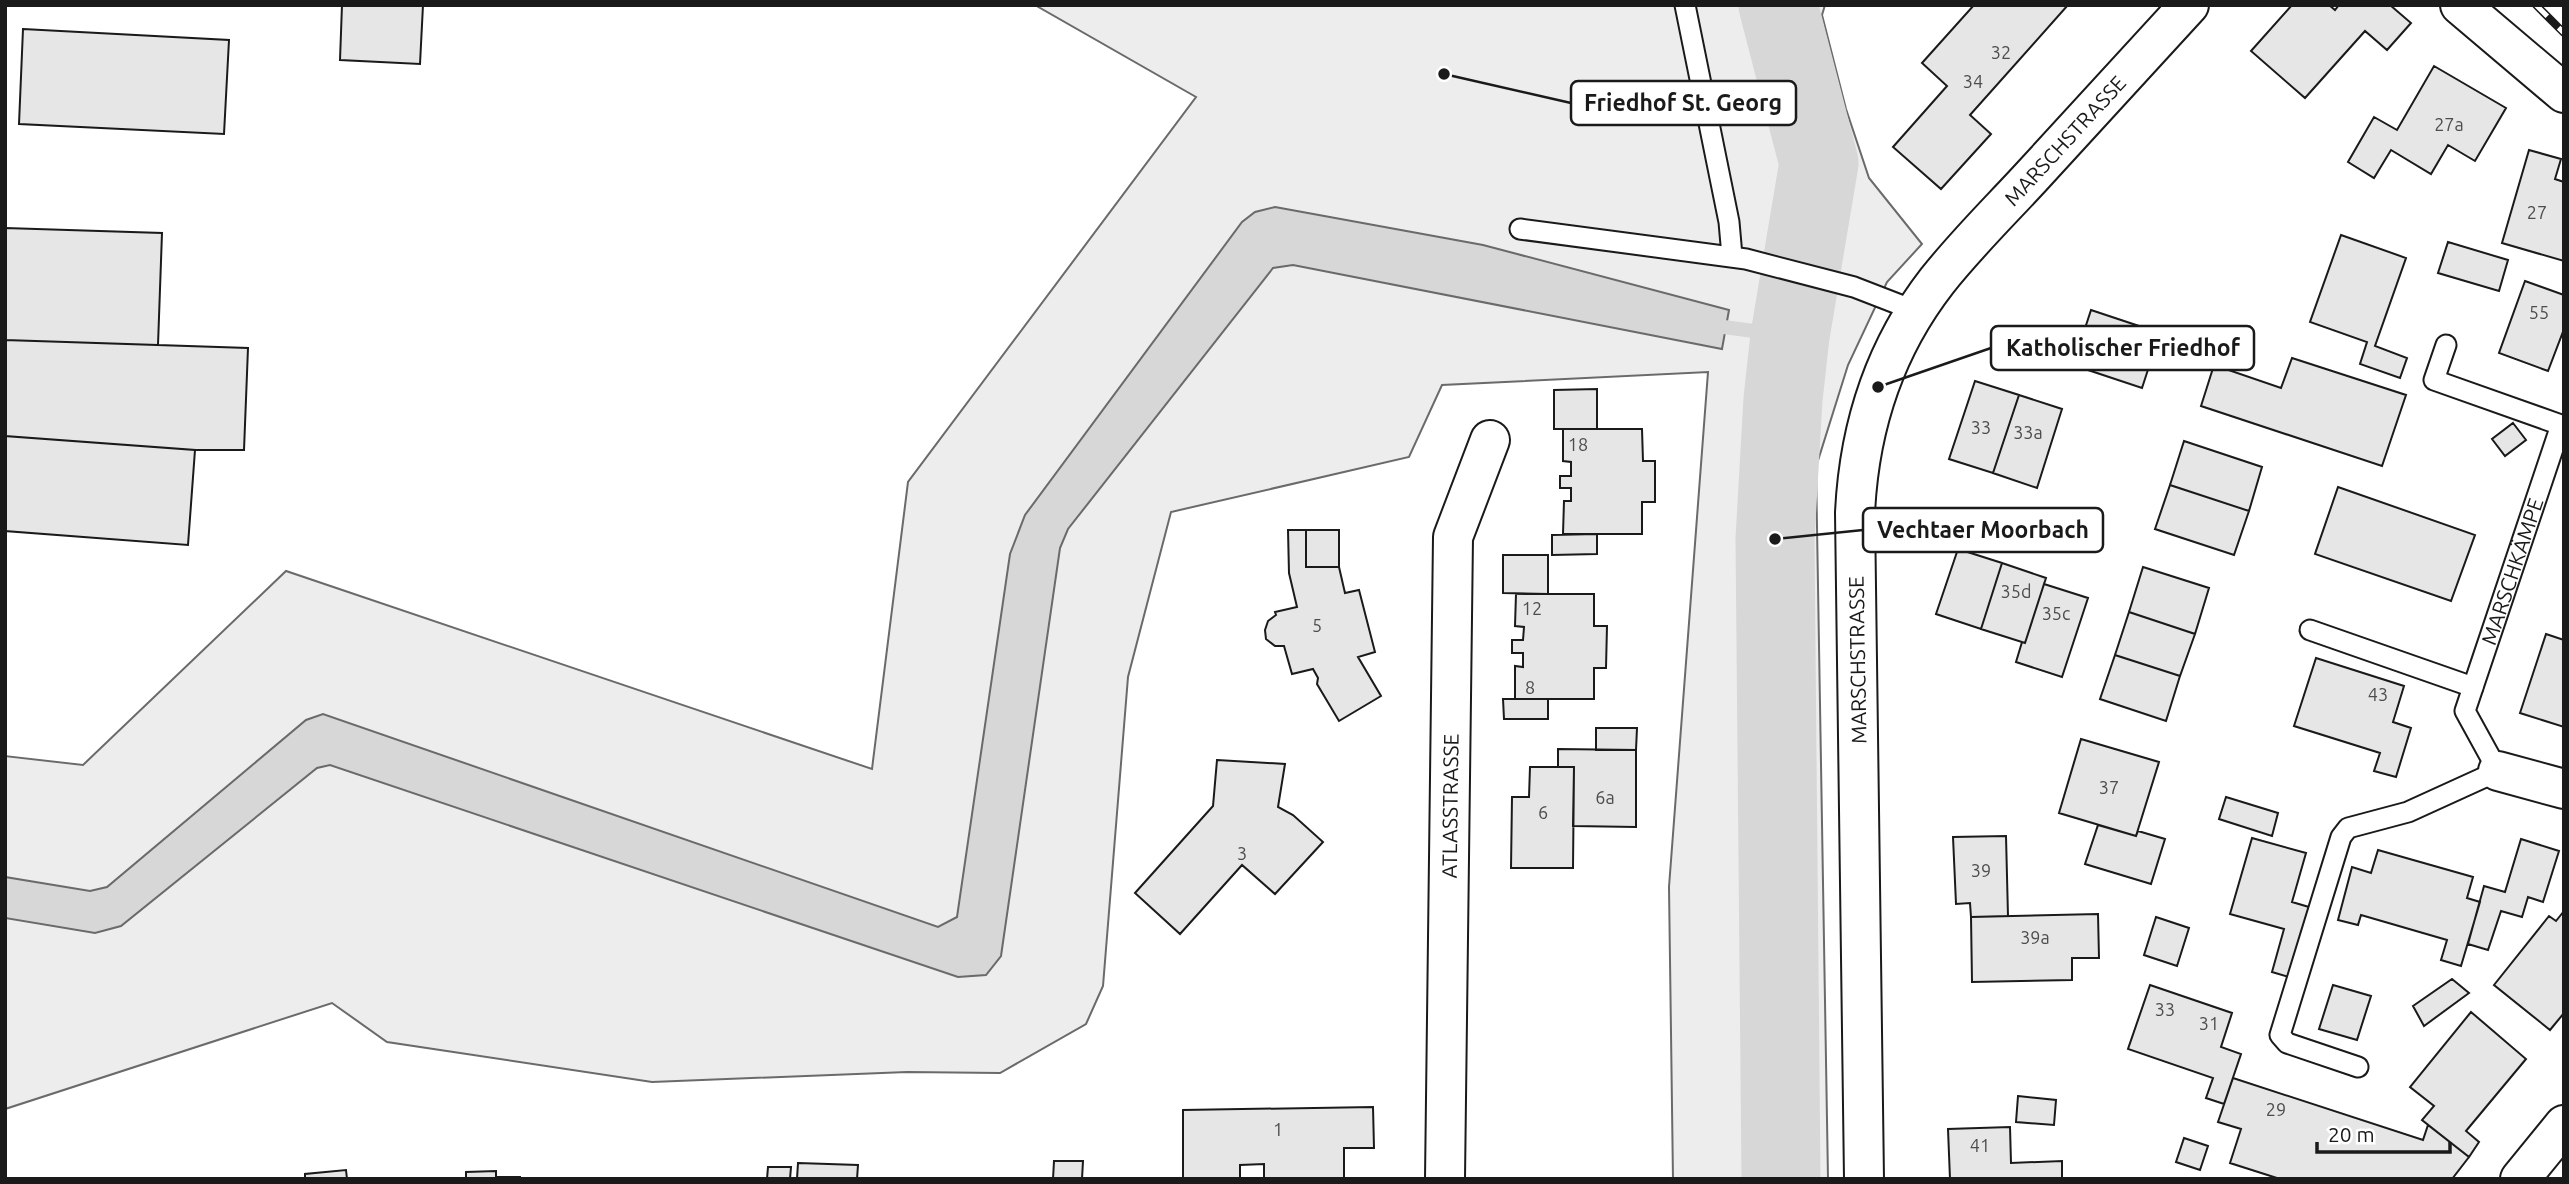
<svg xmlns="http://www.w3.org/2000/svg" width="2569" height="1184" font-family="Ubuntu,sans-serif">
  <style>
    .green { fill: #ededed; stroke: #6a6a6a; stroke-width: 2 }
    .water { fill: #d7d7d7; stroke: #6a6a6a; stroke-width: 2 }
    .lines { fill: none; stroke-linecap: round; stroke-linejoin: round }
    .stream { stroke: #d7d7d7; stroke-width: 14 }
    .river { stroke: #d7d7d7; stroke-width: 79 }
    .building { fill: #e6e6e6; stroke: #1a1a1a; stroke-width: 2 }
    .service-casing { stroke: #1a1a1a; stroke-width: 23 }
    .minor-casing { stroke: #1a1a1a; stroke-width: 42 }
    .tertiary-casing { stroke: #1a1a1a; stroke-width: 42 }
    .service { stroke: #fff; stroke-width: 19 }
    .minor { stroke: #fff; stroke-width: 38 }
    .tertiary { stroke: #fff; stroke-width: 38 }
    .rail-casing { stroke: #1a1a1a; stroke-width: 8 }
    .rail { stroke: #fff; stroke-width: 5; stroke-dasharray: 16; stroke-linecap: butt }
    .labels { text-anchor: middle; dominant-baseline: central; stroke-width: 5; stroke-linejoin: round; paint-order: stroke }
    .number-label { font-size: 18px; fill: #4d4d4d }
    .street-label { font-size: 21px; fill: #1a1a1a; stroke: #fff }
    .leader { fill: none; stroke: #1a1a1a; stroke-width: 2.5 }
    .callout-dot { fill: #1a1a1a; stroke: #fff; stroke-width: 2.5 }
    .callout { fill: #fff; stroke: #1a1a1a; stroke-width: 2.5 }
    .callout-label { font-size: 23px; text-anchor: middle; font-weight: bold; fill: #1a1a1a }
  </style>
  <rect width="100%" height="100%" fill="#fff"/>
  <!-- green -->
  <path class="green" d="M1035,5H1825L1822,15L1846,109L1869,178L1922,244L1887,282L1848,365L1816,467L1828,1179H1673L1669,887L1708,372L1442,385L1409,457L1171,512L1128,677L1103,986L1086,1024L1000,1073L907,1072L652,1082L387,1042L332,1003L5,1109V756L83,765L286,571L872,769L908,482L1196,97Z"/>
  <!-- water -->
  <path class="water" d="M1275,207L1483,245L1729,310L1722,349L1293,265L1273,268L1068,529L1060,548L1001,956L986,975L958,977L330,765L317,768L121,926L95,933L5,918V877L90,891L107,887L306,720L323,714L938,927L957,917L1010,554L1025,515L1242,222L1255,212Z"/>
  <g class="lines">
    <!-- stream -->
    <path class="stream" d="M1724,327L1790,336"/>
    <!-- river -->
    <path class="river" d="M1778,5L1819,163L1790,336L1783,399L1775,539L1781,1179"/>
  </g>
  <!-- building -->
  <path class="building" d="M342,5H423L420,64L340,60Z
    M1974,5H2068L1970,115L1991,134L1941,189L1893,147L1947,86L1922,63Z
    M2292,5H2329L2335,10L2339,5H2390L2411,23L2387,50L2365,31L2305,98L2251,51Z
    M23,29L229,40L224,134L19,124Z
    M2434,66L2506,108L2475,161L2448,145L2431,174L2391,150L2374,178L2348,162L2374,117L2397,130Z
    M2529,150L2561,159L2555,179L2564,182V261L2502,243Z
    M5,228L162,233L158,345L5,340Z
    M2341,235L2406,258L2375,346L2407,358L2400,378L2360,364L2367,342L2310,322Z
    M2448,242L2508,260L2499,291L2438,273Z
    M2525,281L2564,295V329L2548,371L2499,353Z
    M2091,310L2160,333L2142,388L2073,365Z
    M5,340L248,348L244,450H195L5,436Z
    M2292,358L2406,395L2382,466L2201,406L2214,365L2281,388Z
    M1975,381L2019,395L1993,473L1949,459Z
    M1597,389V429H1554V390Z
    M2019,395L2062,409L2037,488L1993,473Z
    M2513,423L2526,440L2505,456L2492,439Z
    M1563,429H1642L1643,461H1655V502H1642V534H1563L1564,501H1571V488H1560V476H1571V462L1563,461Z
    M5,436L195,450L188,545L5,531Z
    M2184,441L2262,467L2249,511L2170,485Z
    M2170,485L2249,511L2234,555L2155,529Z
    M2338,487L2475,535L2451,601L2315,554Z
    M1288,530H1306V567H1339L1345,593L1359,590L1375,652L1358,657L1381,696L1339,721L1317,684L1318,678L1313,669L1292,674L1284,646H1275L1266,639L1265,630L1268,621L1276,615L1275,612L1297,607L1289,573Z
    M1306,530H1339V567H1306Z
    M1597,534V554L1552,555V535Z
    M1958,549L2002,563L1981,629L1936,614Z
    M1503,555H1548V594L1503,593Z
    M2002,563L2046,578L2025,643L1981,629Z
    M2143,567L2209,588L2195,634L2129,612Z
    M2044,584L2088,598L2062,677L2016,662L2022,642L2025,643Z
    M1516,594H1594V626H1607L1606,668H1594V699H1515V666L1523,667V653H1512V640H1523L1524,627L1515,626Z
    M2129,612L2195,634L2180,676L2115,655Z
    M2546,634L2564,640V727L2520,713Z
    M2115,655L2180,676L2166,721L2100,699Z
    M2316,658L2404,686L2393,722L2411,728L2396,777L2374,771L2380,753L2294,726Z
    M1503,699H1548V719H1504Z
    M1596,728H1637L1636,750H1596Z
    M2081,739L2159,762L2136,836L2059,813Z
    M1558,749L1636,750V827L1573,826L1574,767H1558Z
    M1217,760L1285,764L1278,807L1293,815L1323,842L1275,894L1242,865L1180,934L1135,893L1213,806Z
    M1530,767H1574L1573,868H1511L1512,797H1529Z
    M2226,797L2278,813L2272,836L2219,819Z
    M2098,825L2136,836L2138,831L2165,839L2151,884L2085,864Z
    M2006,836L2008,916L1971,917L1970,903L1956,904L1953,837Z
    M2252,838L2306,853L2292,902L2309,907L2289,977L2272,972L2284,929L2230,914Z
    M2521,839L2559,851L2543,902L2528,897L2522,917L2501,911L2488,950L2468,944L2484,886L2505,892Z
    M2378,850L2473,877L2467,898L2480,902L2461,966L2441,960L2447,940L2361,915L2358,925L2338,920L2352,867L2371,873Z
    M2564,911V1013L2550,1030L2494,985L2549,916L2556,921Z
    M2098,914L2099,958H2072V980L1972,982L1971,917Z
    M2156,917L2189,928L2177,966L2144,955Z
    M2452,979L2469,993L2424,1026L2413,1006Z
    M2150,985L2232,1013L2221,1047L2241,1054L2224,1104L2206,1098L2213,1078L2128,1049Z
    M2333,985L2371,996L2357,1040L2319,1029Z
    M2471,1012L2526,1059L2466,1131L2479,1142L2469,1157L2422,1120L2434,1106L2410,1087Z
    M2233,1078L2423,1140L2428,1125L2469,1157L2452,1179H2280L2230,1163L2241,1129L2218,1122Z
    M2018,1096L2056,1100L2054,1125L2016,1122Z
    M1373,1107L1374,1148H1344V1179H1264V1164L1240,1165V1179H1183V1110Z
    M2010,1127L2011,1163L2062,1161V1179H1950L1948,1129Z
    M2184,1138L2208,1146L2200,1170L2176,1162Z
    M1054,1161H1083L1082,1179H1053Z
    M798,1163L858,1165L857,1179H797Z
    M768,1167H791L790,1179H767Z
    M346,1170L347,1179H305V1174Z
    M496,1171V1177H520V1179H466V1172Z"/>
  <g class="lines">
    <!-- service casing -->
    <g class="service-casing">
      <g id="service">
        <path d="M1685,5L1729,222L1732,256"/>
        <path d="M1520,229L1746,259L1854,287L1916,311"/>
        <path d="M2310,630L2473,687"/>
        <path id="s1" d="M2358,1067L2287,1043L2280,1035L2341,837L2348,828L2408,812L2498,771L2465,711L2561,425L2434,380L2446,345"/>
      </g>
    </g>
    <!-- minor casing -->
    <g class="minor-casing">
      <g id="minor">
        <path d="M2460,5L2564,93"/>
        <path d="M2498,771L2564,789"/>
        <path id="s2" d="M1445,1179L1453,537L1490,440"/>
        <path d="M2520,1179L2564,1125"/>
      </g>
    </g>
    <!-- tertiary casing -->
    <g class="tertiary-casing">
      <g id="tertiary">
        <path id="s3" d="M1864,1179L1855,513C1859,428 1885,348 1937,281C1967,243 2002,209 2034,174C2085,118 2137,62 2189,5"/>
      </g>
    </g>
    <!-- service -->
    <use href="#service" class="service"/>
    <!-- minor -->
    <use href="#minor" class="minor"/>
    <!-- tertiary -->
    <use href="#tertiary" class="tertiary"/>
    <!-- rail casing -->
    <g class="rail-casing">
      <path id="rail" d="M2536,5L2564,33"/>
    </g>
    <!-- rail -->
    <use href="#rail" class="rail"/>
  </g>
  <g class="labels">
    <!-- number labels -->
    <g class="number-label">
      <text x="2001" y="52">32</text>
      <text x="1973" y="81">34</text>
      <text x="2449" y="124">27a</text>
      <text x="2537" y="212">27</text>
      <text x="2539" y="312">55</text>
      <text x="1981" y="427">33</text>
      <text x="2028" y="432">33a</text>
      <text x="1578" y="444">18</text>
      <text x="2016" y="591">35d</text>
      <text x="1532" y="608">12</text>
      <text x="2056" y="613">35c</text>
      <text x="1317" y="625">5</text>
      <text x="1530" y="687">8</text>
      <text x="2378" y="694">43</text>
      <text x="2109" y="787">37</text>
      <text x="1605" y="797">6a</text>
      <text x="1543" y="812">6</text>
      <text x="1242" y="853">3</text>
      <text x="1981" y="870">39</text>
      <text x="2035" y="937">39a</text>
      <text x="2165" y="1009">33</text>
      <text x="2209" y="1023">31</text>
      <text x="2276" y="1109">29</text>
      <text x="1278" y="1129">1</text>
      <text x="1980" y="1145">41</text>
    </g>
    <!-- street labels -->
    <g class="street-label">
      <text stroke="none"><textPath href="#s3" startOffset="1106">MARSCHSTRASSE</textPath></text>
      <text stroke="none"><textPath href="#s1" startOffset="681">MARSCHKÄMPE</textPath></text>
      <text transform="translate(1857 660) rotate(-91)">MARSCHSTRASSE</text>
      <text stroke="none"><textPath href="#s2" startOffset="373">ATLASSTRASSE</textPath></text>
    </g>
  </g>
  <!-- callouts -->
  <path class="leader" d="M1444 74L1571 103M1878 387L1991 348M1775 539L1863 530"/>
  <g class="callout-dot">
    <circle cx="1444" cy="74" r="7"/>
    <circle cx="1878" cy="387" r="7"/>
    <circle cx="1775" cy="539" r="7"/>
  </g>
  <g class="callout">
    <rect x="1571" y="81" width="225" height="44" rx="7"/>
    <rect x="1991" y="326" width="263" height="44" rx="7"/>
    <rect x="1863" y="508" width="240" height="44" rx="7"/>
  </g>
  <g class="callout-label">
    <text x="1683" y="111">Friedhof St. Georg</text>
    <text x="2123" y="356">Katholischer Friedhof</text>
    <text x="1983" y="538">Vechtaer Moorbach</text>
  </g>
  <!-- border -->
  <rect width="2569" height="1184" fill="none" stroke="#1a1a1a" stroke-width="14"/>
  <!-- scale -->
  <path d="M2317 1142v10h133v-10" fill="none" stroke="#1a1a1a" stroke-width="3.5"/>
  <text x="2328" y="1142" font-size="21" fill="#1a1a1a" stroke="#ffffff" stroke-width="5" paint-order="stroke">20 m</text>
</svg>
